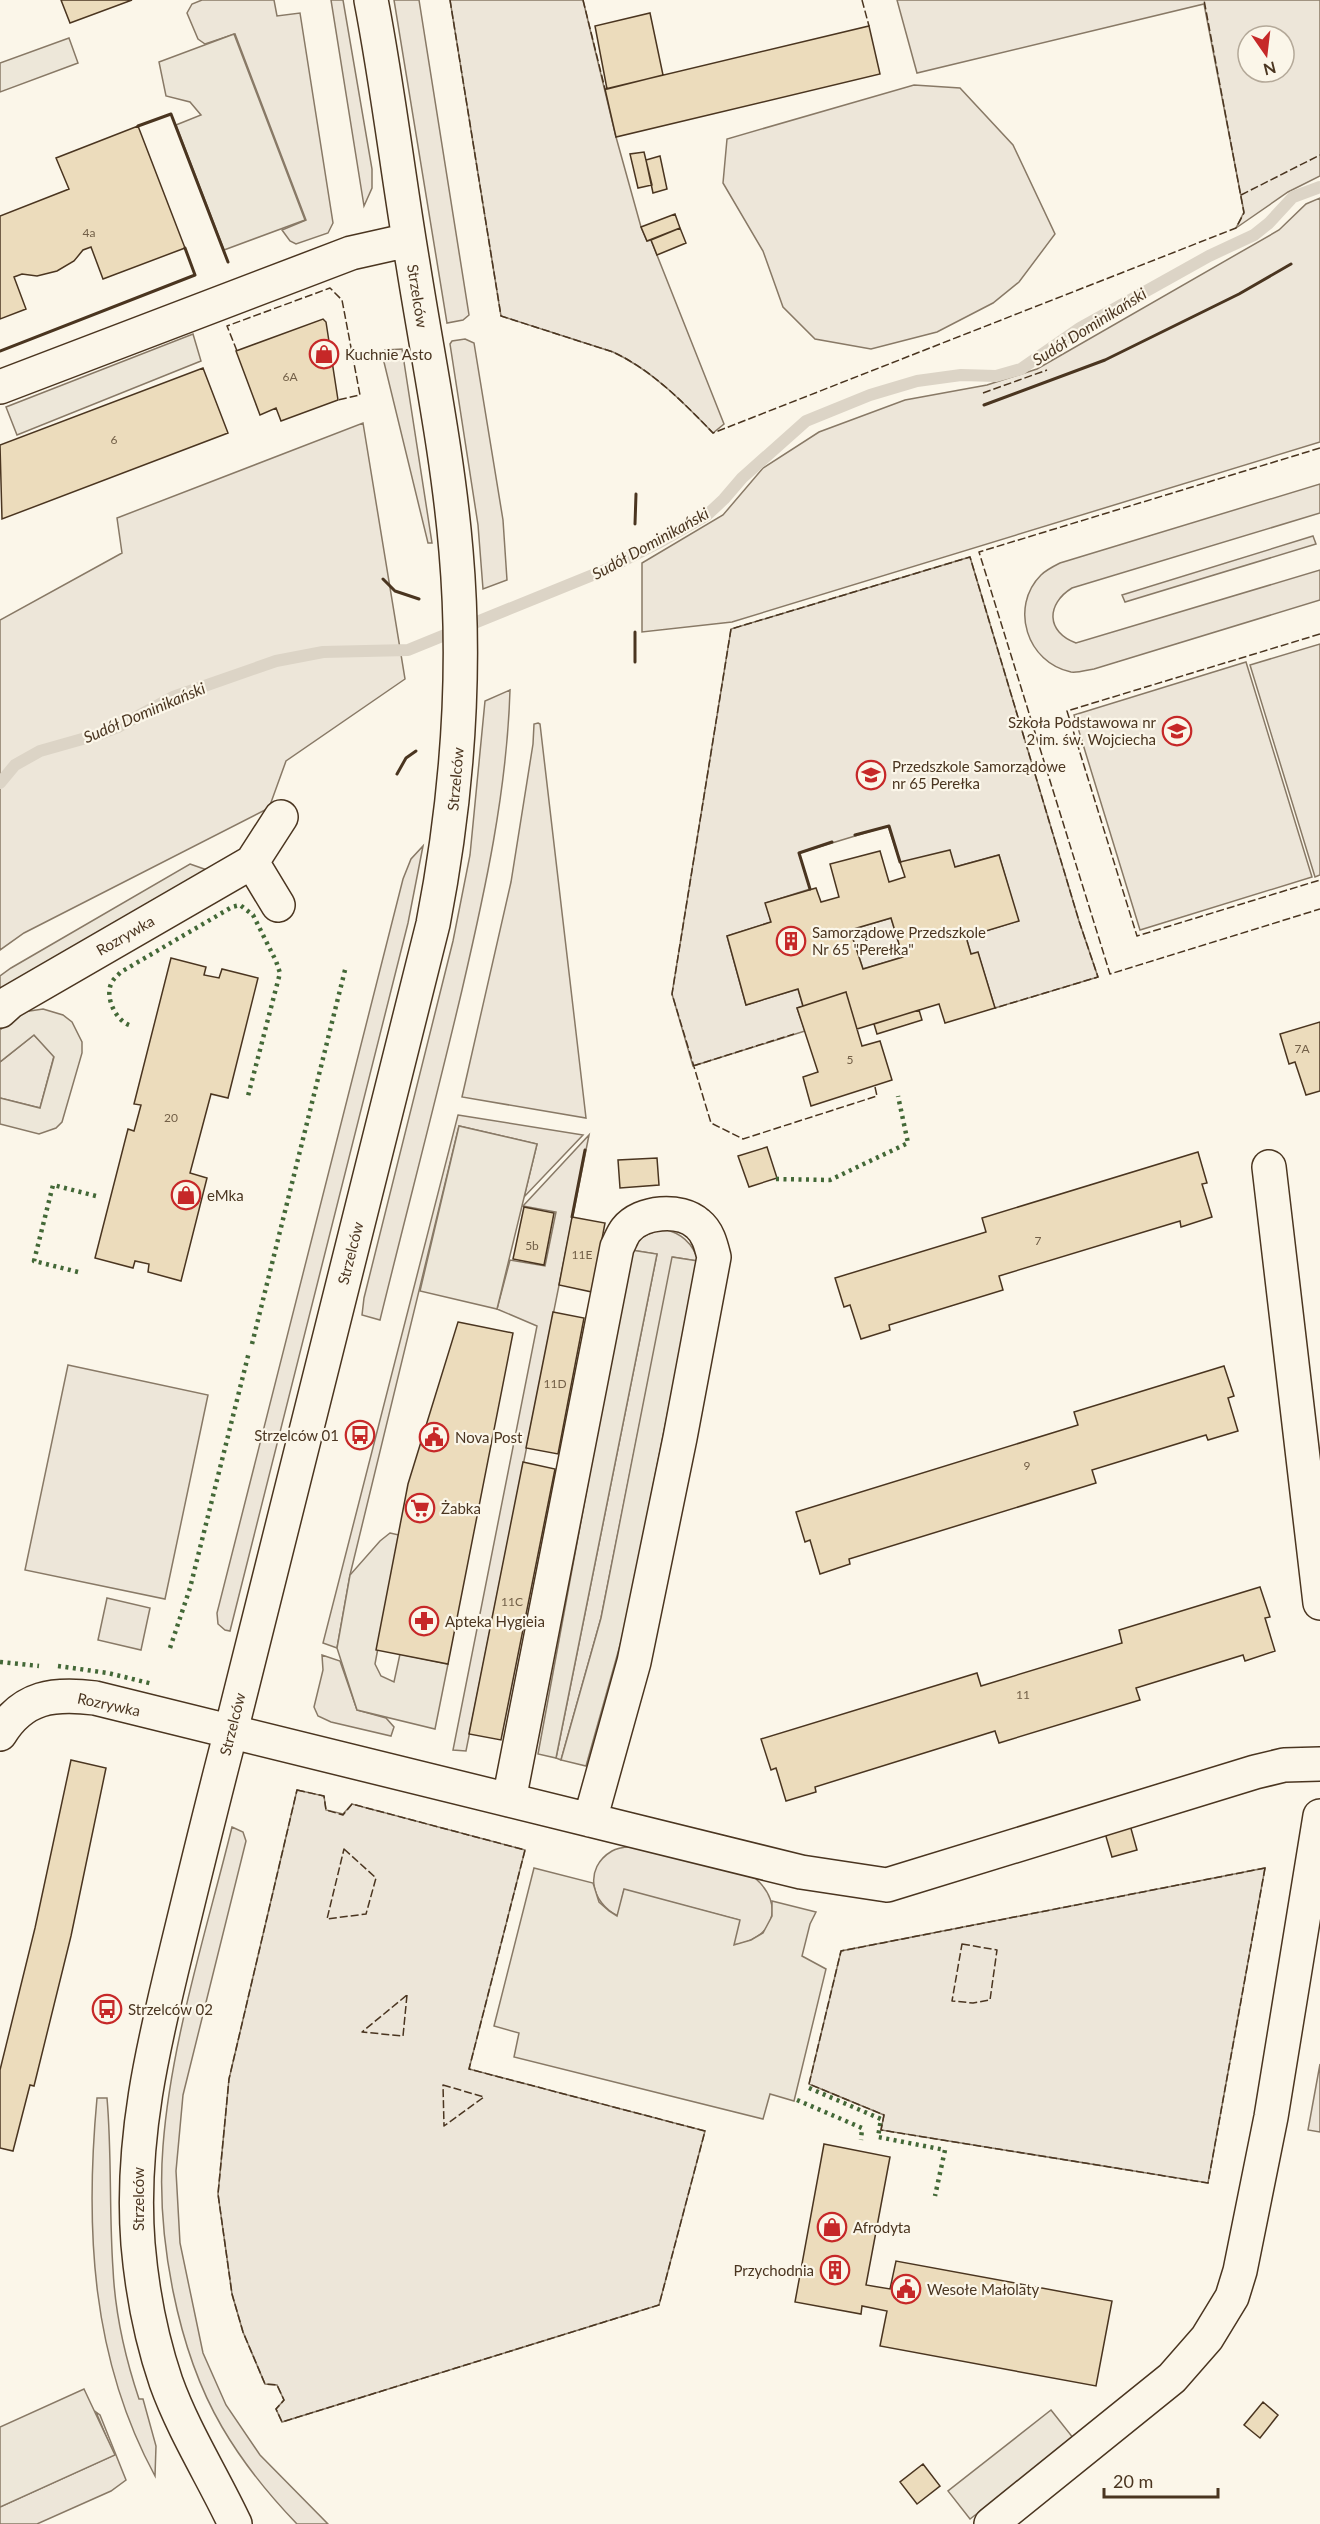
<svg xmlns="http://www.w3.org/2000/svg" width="1320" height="2524" font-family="Lato,sans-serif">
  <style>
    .green { fill: #ede6d9; stroke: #887966; stroke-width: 1.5; fill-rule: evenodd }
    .parking { fill: #ede7d9; stroke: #887966; stroke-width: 1.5 }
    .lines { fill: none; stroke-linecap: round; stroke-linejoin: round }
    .stream { stroke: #dcd4c6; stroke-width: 12 }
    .building { fill: #ecdcbc; stroke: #4a3520; stroke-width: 1.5; fill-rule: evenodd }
    .minor-casing { stroke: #4a3520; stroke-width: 36 }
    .minor { stroke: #fbf6e9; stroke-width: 33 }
    .hedge { stroke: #436837; stroke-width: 4.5; stroke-dasharray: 3 4.5; stroke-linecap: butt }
    .fence { stroke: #4a3520; stroke-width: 1.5; stroke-dasharray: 8 3; stroke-linecap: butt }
    .wall { stroke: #4a3520; stroke-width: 3 }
    .labels { text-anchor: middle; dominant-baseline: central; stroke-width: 4.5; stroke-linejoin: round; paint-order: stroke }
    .number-label { font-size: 12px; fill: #725f47 }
    .street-label { font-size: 15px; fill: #4a3520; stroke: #fbf6e9 }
    .poi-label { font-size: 15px; fill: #4a3520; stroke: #fbf6e9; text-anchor: start }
    .water-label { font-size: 16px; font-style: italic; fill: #4a3520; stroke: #fbf6e9 }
  </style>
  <rect width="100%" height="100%" fill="#fbf6e9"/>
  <!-- green -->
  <path class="green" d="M202,0H274L277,16L300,13L333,223L328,233L296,244L290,241L282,230L306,220L235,34L205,44L198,39L187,13L192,4Z
    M331,0H343L372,169V188L364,206Z
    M394,0H419L469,315L463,320L447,323Z
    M450,0H583L616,137L641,227L647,241L651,240L724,424L713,433C684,403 652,370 613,352L501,316Z
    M897,0H1320V176L1288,192L1236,228L1244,212L1204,4L917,73ZM1248,36H1284V72H1248Z
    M914,85L960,88L1013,145L1055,234L1019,282L993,303L937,332L871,349L815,339L783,307L763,251L723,183L727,139Z
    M1320,198V442L732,622L642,632V563L723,515L763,468L819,432L905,400L987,385L1037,369L1279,230L1306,204Z
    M465,339L474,343L503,520L507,580L483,589L478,525L450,344L452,341Z
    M402,349L432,543H428L382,354L385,350Z
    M363,423L405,679L286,761L269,808L24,933L0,950V620L122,553L117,518Z
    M1320,484V513L1072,588C1046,604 1046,632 1076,643L1320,570V600L1094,669C1087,670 1078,673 1071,672C1027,663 1009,607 1041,575C1046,570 1054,566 1060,563Z
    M1313,536L1316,544L1125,602L1122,595Z
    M970,557L1079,921L1098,977L995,1008L978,953L971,954L966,937L1018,921L999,855L955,867L900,862L888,826L799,853L810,889L766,903L771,922L727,936L746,1005L798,989L803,1006L797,1008L805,1031L693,1066L672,994L731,629Z
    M1320,644V875L1315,877L1250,665Z
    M1246,662L1312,877L1140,930L1074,715Z
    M510,690C507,791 485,891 462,990C436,1100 407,1210 380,1320L362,1315L364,1298L453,941L470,855L485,701Z
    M538,723L540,724L586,1118L462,1097L511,882L533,744L534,724Z
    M423,846L408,923L230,1631L225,1630L218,1624L217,1613L403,879L411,859Z
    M891,918L903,957L863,969L850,930Z
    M34,1035L54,1056L40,1108L0,1098V1062Z
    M458,1115L583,1135L524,1197L537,1144L459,1126L350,1575L337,1648L323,1643Z
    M589,1135L466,1751L453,1750L537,1326L497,1309L510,1260L545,1266L556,1212L523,1206Z
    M663,1229C682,1233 693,1243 698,1261L673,1257L601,1618L561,1760L556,1758L657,1254L631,1250C639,1237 649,1233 663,1229Z
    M68,1365L208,1395L165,1599L25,1570Z
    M107,1598L150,1608L141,1650L98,1640Z
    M322,1655L340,1661L357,1710L386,1718L394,1727L391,1736L331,1722L318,1716L314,1707L323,1670Z
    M297,1790L324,1796L326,1810L343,1814L352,1804L525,1850L469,2069L705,2131L659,2305L282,2422L276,2409L284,2400L277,2385L265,2384L243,2332L232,2294L218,2194L229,2079Z
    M232,1827L243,1832L246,1841L183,2095L176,2171L180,2243L203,2353L226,2405L260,2455L328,2524H297C268,2494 243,2463 222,2427C177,2350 156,2235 163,2146C171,2041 207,1929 232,1827Z
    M635,1846L755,1878C786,1905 773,1940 733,1945L739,1920L624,1890L618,1916C591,1903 583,1868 612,1851C619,1847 627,1847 635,1846Z
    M1265,1868L1208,2183L881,2130L884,2115L809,2084L841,1951Z
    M1320,2064V2132L1308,2130Z
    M97,2098H107C112,2155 109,2212 113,2269C115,2313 125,2357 139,2399H143L156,2446L155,2476C91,2358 85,2228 97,2098Z
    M96,2412L100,2415L126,2480L111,2491L37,2524H0V2507L114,2455Z"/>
  <!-- parking -->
  <path class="parking" d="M234,34L305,220L224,250L176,125L201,115L190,102L166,96L159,62Z
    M69,38L78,63L0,92V63Z
    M193,334L201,361L17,435L6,407Z
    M190,864L207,870L0,995V976L11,968Z
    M43,1009L63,1015L72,1022L82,1042V1053L62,1122L56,1128L39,1134L0,1124V1098L40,1108L54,1057L34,1035L0,1062V1030L23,1012Z
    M459,1126L537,1144L497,1309L420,1291Z
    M631,1250L657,1254L556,1758L538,1754Z
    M672,1257L698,1261L624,1631L586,1766L561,1760L601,1618Z
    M390,1533L399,1535L375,1664L381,1676L394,1682L400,1654L448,1664L435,1729L357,1710L337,1648L350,1575L380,1541Z
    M534,1868L593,1883L599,1902L609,1911L617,1916L624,1889L740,1920L734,1945L751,1940L763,1933L772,1916V1901L816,1912L810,1924L802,1956L826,1969L794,2101L770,2094L763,2119L514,2057L519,2033L494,2026Z
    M84,2389L115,2455L0,2507V2427Z
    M1051,2410L1074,2439L970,2519L948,2491Z"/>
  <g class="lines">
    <!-- stream -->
    <path class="stream" d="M0,783L15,765L40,751L100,734L118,727L173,697L276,661L323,652L408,650L605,570L658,543L707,515L724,499L742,478L806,421L870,395L917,381L961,375L996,376L1021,369L1080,328L1209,256L1254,235L1269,223L1293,197L1320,187"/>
  </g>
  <!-- building -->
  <path class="building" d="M61,0H132L70,23Z
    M650,13L663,75L607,89L595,26Z
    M869,26L880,74L616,137L605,89Z
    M138,126L185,248L103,279L91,247L83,250L74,261L57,271L37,276L22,274L14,277L26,309L0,319V216L69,189L56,158Z
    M644,152L652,185L638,188L630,154Z
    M660,156L667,189L653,193L646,160Z
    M675,214L680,228L647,241L641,227Z
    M680,228L686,243L657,255L651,240Z
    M323,319L326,322L338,400L281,421L276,408L260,415L236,351Z
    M203,368L228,433L2,519L0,445Z
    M950,850L955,867L999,855L1019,921L966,937L971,954L978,952L995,1008L945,1023L939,1004L857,1029L846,992L803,1006L798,989L746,1005L727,936L771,922L765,903L816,888L821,902L839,897L830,864L880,851L889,882L905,877L900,862ZM891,918L903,957L863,969L850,930Z
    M171,958L206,967L204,975L219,978L222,969L258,978L228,1098L211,1094L190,1173L207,1178L181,1281L148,1272L149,1264L135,1261L133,1268L95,1258L128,1129L134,1131L141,1105L134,1104Z
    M846,992L862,1046L880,1041L892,1080L811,1106L803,1077L818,1072L797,1008Z
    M919,1010L922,1020L877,1034L874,1024Z
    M1320,1022V1091L1306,1095L1295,1062L1289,1064L1280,1034Z
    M767,1147L777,1178L749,1187L738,1156Z
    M1198,1152L1207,1183L1202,1184L1212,1217L1181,1227L1180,1221L999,1276L1003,1290L889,1325L890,1330L861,1339L850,1305L844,1307L835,1278L986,1232L982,1218Z
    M657,1158L659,1185L620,1188L618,1160Z
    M524,1207L554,1213L544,1265L513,1259Z
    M572,1217L605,1223L592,1292L559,1285Z
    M553,1312L584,1318L558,1454L526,1448Z
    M458,1322L513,1333L448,1664L376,1650L408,1484Z
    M1224,1366L1234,1396L1228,1398L1238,1431L1208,1440L1206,1435L1092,1470L1096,1483L849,1559L850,1564L820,1574L810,1540L805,1542L796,1512L1078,1425L1074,1412Z
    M523,1462L555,1469L501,1740L469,1734Z
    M1260,1587L1270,1617L1265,1618L1275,1651L1245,1661L1243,1655L1136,1688L1140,1700L999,1743L995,1731L815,1787L816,1792L786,1801L776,1768L771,1770L761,1739L977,1673L981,1686L1122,1643L1119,1630Z
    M71,1760L106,1768L71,1936L34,2086L30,2085L13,2151L0,2148V2070L35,1928Z
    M1130,1825L1137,1850L1112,1857L1105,1833Z
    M824,2144L890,2157L866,2285L890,2289L896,2261L1112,2301L1096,2386L880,2346L887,2311L862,2306L861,2314L795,2302Z
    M1263,2402L1278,2415L1260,2438L1244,2425Z
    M923,2464L940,2486L917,2504L900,2482Z"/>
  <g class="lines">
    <!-- minor casing -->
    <g class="minor-casing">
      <path id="minor" d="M0,387L351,253L409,240
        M252,862L278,905
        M0,1011L10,1002L252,862L281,817
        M1269,1167L1320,1603
        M0,1734C23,1696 54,1693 95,1698L801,1872L887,1885L1255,1772L1284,1765L1320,1764
        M509,1800L617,1247C620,1242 622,1235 626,1230C641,1211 680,1208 698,1224C708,1232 711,1245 714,1257L680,1438L634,1662L590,1820
        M235,2524C213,2477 184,2432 166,2382C151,2338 142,2290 138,2244C130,2142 153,2046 177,1948C194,1878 211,1808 229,1739C297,1467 365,1195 433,924C457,800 467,677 456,551C448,455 428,359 413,264C398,176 388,87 371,0
        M991,2524L1172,2378L1207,2338L1232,2297L1240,2271L1271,2117L1320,1816"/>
    </g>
    <!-- minor -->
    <use href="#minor" class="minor"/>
    <!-- hedge -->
    <path class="hedge" d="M129,1025C116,1020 105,998 111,984C113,979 117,976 121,972L232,907L240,905L253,915L276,961L280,973L248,1096
      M776,1179L830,1180L908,1143L898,1096
      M78,1272L34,1261L53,1185L96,1196
      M252,1344L346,966
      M170,1648L190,1588L249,1352
      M0,1662L39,1666
      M58,1666L108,1673L153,1684
      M809,2088L881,2119L878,2137L945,2150L935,2196
      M797,2100L862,2128L861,2140"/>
    <!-- fence -->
    <path class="fence" d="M450,0L501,316L613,352C652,370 684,403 713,433L1236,228L1244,213L1204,0
      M583,0L605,89
      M862,0L869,26
      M1241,195L1320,155
      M237,351L227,326L330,288L342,300L360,395L338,400
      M983,393L1047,370
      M1320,448L979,552L1110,974L1320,909
      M1320,634L1067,711L1137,936L1320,880
      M693,1066L794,1034
      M875,1087L877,1096L743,1139L711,1123L672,994L731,629L970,557L1079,921L1098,977L995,1008
      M297,1790L324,1796L326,1810L343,1815L352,1804L525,1850L469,2069L705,2131L659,2305L282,2422L276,2409L284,2400L277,2385L265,2384L243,2332L232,2294L218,2194L229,2079Z
      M344,1849L376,1878L366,1914L327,1919Z
      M1265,1868L1208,2183L881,2130L884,2115L809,2084L841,1951Z
      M962,1944L997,1950L990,2000L973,2003L952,2001Z
      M407,1995L403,2036L362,2032Z
      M443,2085L484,2097L444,2126Z"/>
    <!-- wall -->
    <path class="wall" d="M138,126L171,114L228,262
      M0,351L195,275L185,248
      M984,405L1105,360L1239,294L1291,264
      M635,524L636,494
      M383,579L395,591L419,599
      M635,662V632
      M397,774L406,758L416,751
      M855,835L889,826L900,862
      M810,889L799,853L832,842
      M572,1217L585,1150"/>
  </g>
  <!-- icons -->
  <defs>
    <g id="shop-ring" transform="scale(1.5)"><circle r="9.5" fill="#fbf6e9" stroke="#c62828" stroke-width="1.5"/><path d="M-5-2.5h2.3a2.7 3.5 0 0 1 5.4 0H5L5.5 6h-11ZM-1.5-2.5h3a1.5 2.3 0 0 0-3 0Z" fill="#c62828"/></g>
    <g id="school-ring" transform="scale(1.5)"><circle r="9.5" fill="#fbf6e9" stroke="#c62828" stroke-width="1.5"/><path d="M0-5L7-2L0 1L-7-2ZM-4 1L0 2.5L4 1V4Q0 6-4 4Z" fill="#c62828"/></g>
    <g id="building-ring" transform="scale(1.5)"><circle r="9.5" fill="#fbf6e9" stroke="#c62828" stroke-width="1.5"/><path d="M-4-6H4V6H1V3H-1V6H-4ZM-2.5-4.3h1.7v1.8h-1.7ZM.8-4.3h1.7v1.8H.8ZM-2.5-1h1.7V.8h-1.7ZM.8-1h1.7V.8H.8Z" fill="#c62828"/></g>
    <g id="bus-ring" transform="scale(1.5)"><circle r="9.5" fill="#fbf6e9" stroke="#c62828" stroke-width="1.5"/><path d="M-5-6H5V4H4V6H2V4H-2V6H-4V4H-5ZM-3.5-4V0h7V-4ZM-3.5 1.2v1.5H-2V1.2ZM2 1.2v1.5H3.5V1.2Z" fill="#c62828"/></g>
    <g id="civic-ring" transform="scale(1.5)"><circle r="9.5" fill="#fbf6e9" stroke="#c62828" stroke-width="1.5"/><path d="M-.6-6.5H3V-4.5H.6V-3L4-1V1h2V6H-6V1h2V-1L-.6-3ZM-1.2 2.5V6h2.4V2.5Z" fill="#c62828"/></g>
    <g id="supermarket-ring" transform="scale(1.5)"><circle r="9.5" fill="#fbf6e9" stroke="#c62828" stroke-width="1.5"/><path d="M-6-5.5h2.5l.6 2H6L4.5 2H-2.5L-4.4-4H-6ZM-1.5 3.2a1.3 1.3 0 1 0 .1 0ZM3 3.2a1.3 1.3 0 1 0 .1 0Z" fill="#c62828"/></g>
    <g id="pharmacy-ring" transform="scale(1.5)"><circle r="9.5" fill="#fbf6e9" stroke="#c62828" stroke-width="1.5"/><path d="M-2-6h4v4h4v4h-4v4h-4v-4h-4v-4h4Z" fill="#c62828"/></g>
  </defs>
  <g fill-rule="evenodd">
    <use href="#shop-ring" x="324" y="354"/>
    <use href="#school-ring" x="1177" y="731"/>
    <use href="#school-ring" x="871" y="775"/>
    <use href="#building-ring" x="791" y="941"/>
    <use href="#shop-ring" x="186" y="1195"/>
    <use href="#bus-ring" x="360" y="1435"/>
    <use href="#civic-ring" x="434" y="1437"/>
    <use href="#supermarket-ring" x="420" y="1508"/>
    <use href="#pharmacy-ring" x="424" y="1621"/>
    <use href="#bus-ring" x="107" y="2009"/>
    <use href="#shop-ring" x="832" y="2227"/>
    <use href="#building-ring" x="835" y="2270"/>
    <use href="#civic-ring" x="906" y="2289"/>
  </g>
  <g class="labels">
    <!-- number labels -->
    <g class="number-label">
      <text x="89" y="232">4a</text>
      <text x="290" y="376">6A</text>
      <text x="114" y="439">6</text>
      <text x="1302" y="1048">7A</text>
      <text x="850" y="1059">5</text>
      <text x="171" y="1117">20</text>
      <text x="1038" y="1240">7</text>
      <text x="532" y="1245">5b</text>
      <text x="582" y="1254">11E</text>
      <text x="555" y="1383">11D</text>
      <text x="1027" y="1465">9</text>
      <text x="512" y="1601">11C</text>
      <text x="1023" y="1694">11</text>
    </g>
    <!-- street labels -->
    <g class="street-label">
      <text transform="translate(418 296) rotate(81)">Strzelców</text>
      <text transform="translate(455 779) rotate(-85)">Strzelców</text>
      <text transform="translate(125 935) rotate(-30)">Rozrywka</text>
      <text transform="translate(350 1253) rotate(-76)">Strzelców</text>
      <text transform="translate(109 1704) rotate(12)">Rozrywka</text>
      <text transform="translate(232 1724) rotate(-76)">Strzelców</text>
      <text transform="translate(138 2199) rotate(-90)">Strzelców</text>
    </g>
    <!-- poi labels -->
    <g class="poi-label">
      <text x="345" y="354">Kuchnie Asto</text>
      <text x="1156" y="722" text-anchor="end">Szkoła Podstawowa nr<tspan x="1156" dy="17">2 im. św. Wojciecha</tspan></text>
      <text x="892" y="766">Przedszkole Samorządowe<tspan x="892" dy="17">nr 65 Perełka</tspan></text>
      <text x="812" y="932">Samorządowe Przedszkole<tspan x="812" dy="17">Nr 65 "Perełka"</tspan></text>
      <text x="207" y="1195">eMka</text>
      <text x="339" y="1435" text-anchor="end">Strzelców 01</text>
      <text x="455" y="1437">Nova Post</text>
      <text x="441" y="1508">Żabka</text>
      <text x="445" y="1621">Apteka Hygieia</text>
      <text x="128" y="2009">Strzelców 02</text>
      <text x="853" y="2227">Afrodyta</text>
      <text x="814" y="2270" text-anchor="end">Przychodnia</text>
      <text x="927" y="2289">Wesołe Małolaty</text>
    </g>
    <!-- water labels -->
    <g class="water-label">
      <text transform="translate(1089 326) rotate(-32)">Sudół Dominikański</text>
      <text transform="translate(650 543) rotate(-29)">Sudół Dominikański</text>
      <text transform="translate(144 712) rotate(-23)">Sudół Dominikański</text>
    </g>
  </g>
  <!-- north arrow -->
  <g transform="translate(1266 54) rotate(166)"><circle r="28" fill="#fbf6e9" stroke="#b4a999" stroke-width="1.5"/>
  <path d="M0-4.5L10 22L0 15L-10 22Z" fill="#c62828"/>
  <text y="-9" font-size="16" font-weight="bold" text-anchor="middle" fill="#4a3520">N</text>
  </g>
  <!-- scale -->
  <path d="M1104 2488v9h114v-9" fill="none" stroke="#4a3520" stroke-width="3"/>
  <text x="1113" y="2488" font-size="18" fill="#4a3520" stroke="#fbf6e9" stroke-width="4.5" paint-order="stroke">20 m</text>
</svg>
